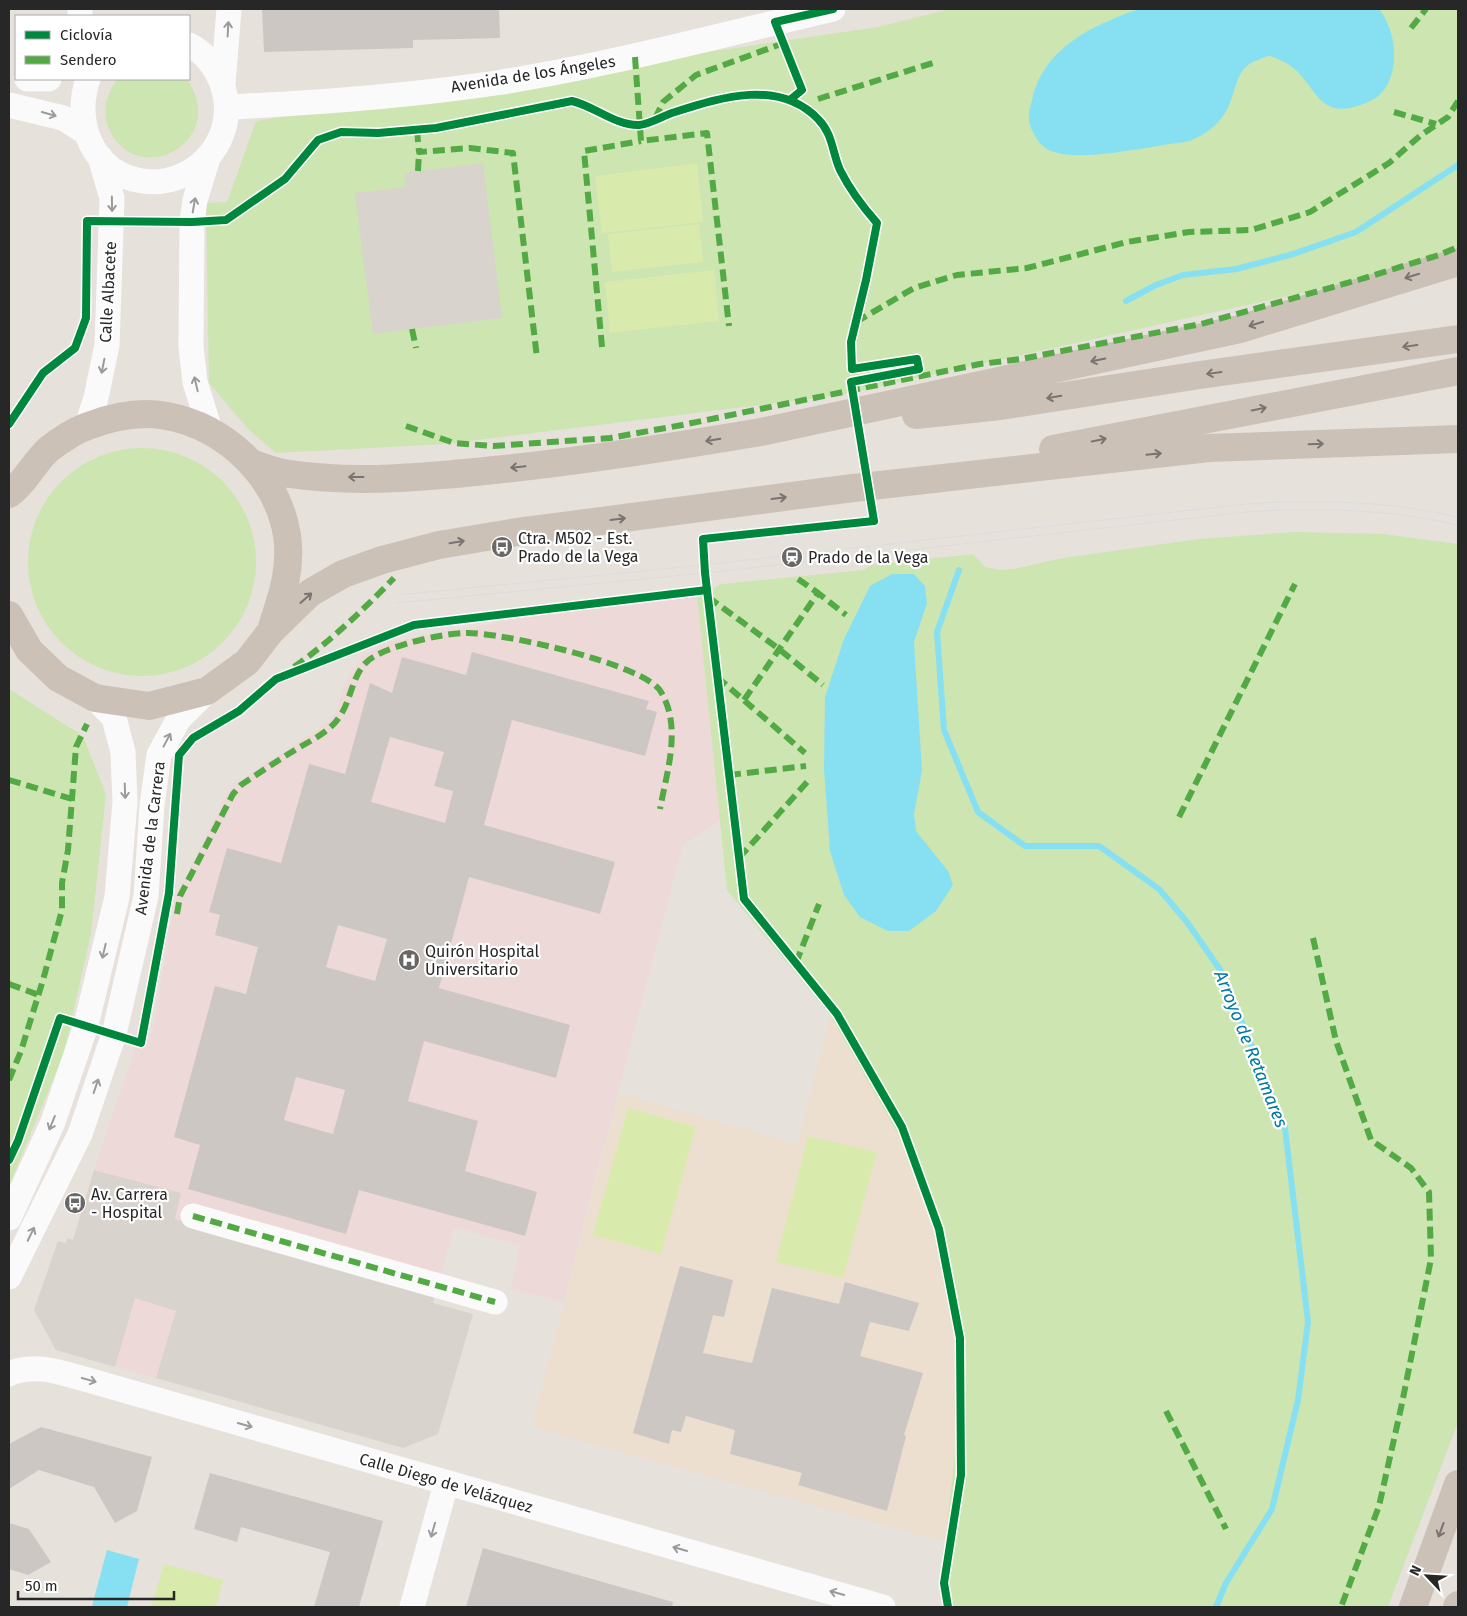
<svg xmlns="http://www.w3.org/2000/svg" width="1467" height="1616" font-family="'Fira Sans',sans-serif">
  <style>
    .education { fill: #ecdfcf }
    .medical { fill: #eed9d9 }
    .green { fill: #cce5b1 }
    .pitch { fill: #d9eaad }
    .plaza { fill: #d9d3cd }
    .water { fill: #87e0f1 }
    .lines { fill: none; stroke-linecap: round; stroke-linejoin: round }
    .stream { stroke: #87e0f1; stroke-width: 6 }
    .building { fill: #ccc7c3; fill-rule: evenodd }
    .minor { stroke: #fbfafa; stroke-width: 25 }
    .trunk { stroke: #cbc1b7; stroke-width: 28 }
    .tram { stroke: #dcdcde; stroke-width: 1 }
    .quiet { stroke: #53aa44; stroke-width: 6; stroke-dasharray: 12 6; stroke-linecap: butt }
    .cycleway-casing { stroke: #fff; stroke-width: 11 }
    .cycleway { stroke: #00873e; stroke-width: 8 }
    .oneway { stroke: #9c9b9b }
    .oneway2 { stroke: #79746f }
    .labels { text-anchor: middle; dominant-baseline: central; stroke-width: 4.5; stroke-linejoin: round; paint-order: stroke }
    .street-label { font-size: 16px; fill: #272727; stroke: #fff }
    .poi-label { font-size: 16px; fill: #272727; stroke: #fff; text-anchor: start }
    .water-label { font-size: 18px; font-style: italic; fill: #007aa3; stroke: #fff }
  </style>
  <rect width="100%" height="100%" fill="#e7e1dc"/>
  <!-- education -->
  <path class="education" d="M830,1015L899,1136L933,1227L955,1339L957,1437L945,1542L531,1427L619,1093L797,1144Z"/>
  <!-- medical -->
  <path class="medical" d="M697,595L720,821L683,844L563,1302L511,1289L520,1246L454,1227L433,1303L473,1314L438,1434L403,1448L56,1350L34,1310L58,1241L66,1243L67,1238L73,1240L100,1150L136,1048H144L149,1039L154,1024L176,896L231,786L320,728L335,714L346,681L363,655L389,642L558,612Z"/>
  <!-- green -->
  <path class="green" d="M950,9H1458V247L1406,270L840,395L445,444L276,453L249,430L209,383L206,203L227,202L256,121L496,83L878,27Z
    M117,79H187C230,142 137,191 109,129C101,111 107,94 117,79Z
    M28 562a114 114 0 1 1 228 0a114 114 0 1 1-228 0Z
    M1295,532L1383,534L1458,544V1422L1388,1607H953L945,1542L957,1437L955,1339L933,1227L899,1136L830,1015L727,890L697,595L722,584L864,570L871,565L973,554L985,567L1000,570L1014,569L1063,558L1199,539Z
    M9,689L83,736L106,794L91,934L64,1053L9,1186Z"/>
  <!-- pitch -->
  <path class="pitch" d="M697,163L703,222L602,233L595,176Z
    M699,224L703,262L612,272L608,234Z
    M714,270L719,321L610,333L605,282Z
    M628,1108L696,1127L661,1254L593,1235Z
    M808,1136L877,1152L843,1278L776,1262Z
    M164,1564L223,1580L216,1607H151Z"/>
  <!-- plaza -->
  <path class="plaza" d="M483,163L502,318L373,334L355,193L406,187L404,173Z
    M94,1170L181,1193L175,1219L435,1294L433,1303L473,1314L438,1434L403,1448L156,1378L176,1311L135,1298L115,1367L56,1350L34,1310L58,1241L66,1243L67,1238L73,1240Z"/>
  <!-- water -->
  <path class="water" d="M1139,9H1379C1389,22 1394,38 1394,55C1394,72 1389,91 1372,100C1311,130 1319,75 1280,60C1277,59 1272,56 1269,56C1266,56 1261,59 1258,60C1234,67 1237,93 1226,111C1219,125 1200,139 1185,142C1149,146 1086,162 1054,152C1042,149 1036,139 1031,128C1027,118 1029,111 1032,100C1043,48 1093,25 1139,9Z
    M892,574H914L925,586L927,603L914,642L922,771L914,814L916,831L948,871L953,885L936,911L909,931H888L860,917L844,895L830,851L824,769L825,697L844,639L870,586Z
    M107,1550L139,1559L127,1607L92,1606Z"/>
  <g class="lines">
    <!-- stream -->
    <path class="stream" d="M1126,301L1156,285L1183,275L1236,269L1293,254L1356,232L1458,165
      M959,570L937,632L944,730L978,812L1025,846H1099L1159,889L1187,922L1221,971L1285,1128L1308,1322L1298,1400L1272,1509L1226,1583L1216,1607"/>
  </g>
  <!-- building -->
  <path class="building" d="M262,9H499L500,38L413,40V48L264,52Z
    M472,652L649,701L646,709L657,712L645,756L512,720L484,825L615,862L600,914L469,877L439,988L570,1025L556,1078L424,1041L408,1101L478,1121L465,1171L537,1192L525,1236L359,1190L346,1234L188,1189L200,1145L174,1137L215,986L246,994L258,947L215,935L220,915L209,912L227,848L281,863L309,764L345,774L370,683L392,693L402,657L466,675ZM390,737L444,752L434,786L453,791L445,823L371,802ZM338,925L387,939L375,981L326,967ZM296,1077L345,1090L333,1134L284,1120Z
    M680,1266L733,1280L724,1317L713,1315L703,1353L752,1363L772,1288L839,1304L845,1282L919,1303L909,1331L870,1322L860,1356L923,1373L904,1435L906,1436L887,1511L798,1485L802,1473L730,1454L735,1430L686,1416L681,1432L672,1430L669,1444L633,1433Z
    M41,1427L152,1457L137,1511L115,1523L94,1487L39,1470L9,1489V1444Z
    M210,1473L383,1521L359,1607H314L330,1552L241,1527L237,1542L194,1529Z
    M9,1523L29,1529L51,1562L28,1575L9,1569Z
    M483,1548L673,1602L672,1607H466Z"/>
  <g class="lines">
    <!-- minor -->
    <path class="minor" d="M80,16V9
      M27,79H49
      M88,79C73,122 92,173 142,181C192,188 235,144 225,95C221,74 208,54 189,45
      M223,84L229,9
      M9,105L63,118L85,132
      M228,107C317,103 407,96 496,83C610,65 721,35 833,9
      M208,158L195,200L192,222L191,347L195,382L210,430
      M87,426L96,398L107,345L112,198L100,157
      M193,1216L495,1302
      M9,1218L53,1122L86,1025L117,897L125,802L123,752L114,718L95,698
      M9,1277L80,1134L114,1034L146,896L152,805L159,755L178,720L207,691
      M9,1374C35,1362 62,1373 88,1380L883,1607
      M412,1607L446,1484"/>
    <!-- trunk -->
    <path class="trunk" d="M916,415L1000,406L1200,375L1458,339
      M1053,449L1458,371
      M254,464C265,468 278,473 290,474C356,484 428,477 494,470C584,461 672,447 761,432L1240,329L1458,262
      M9,494C26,482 34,462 49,449C59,441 76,430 88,426C112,417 141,411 167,416C225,427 277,475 287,535C292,569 282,596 272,627
      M9,615L29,650L58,678L95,698L149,706L207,691L247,662L271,631L310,593L343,574L382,560L439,545L517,532L845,489L1209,448L1458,439
      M1413,1607L1458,1484
      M1457,1607L1458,1605"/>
    <!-- tram -->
    <path class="tram" d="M398,595L704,565L1245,504C1317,499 1388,501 1458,517
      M397,603L705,573L1246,512C1318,507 1388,509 1458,525"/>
    <!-- quiet -->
    <path class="quiet" d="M1411,28L1426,9
      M635,57L641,141L707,133L729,326
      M818,99L936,62
      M1394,112L1436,124
      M655,119L663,102L696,75L784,43
      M417,130L419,152L470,148L513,153L537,358
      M418,171L419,152
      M856,322L914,288L957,275L1027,268L1127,242L1189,232L1251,230L1310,212L1389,163L1421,135L1448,117L1458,101
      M412,329L416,348
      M602,347L584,151L641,141
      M406,426L454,443L493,446L610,438L682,425L980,364L1021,359L1201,324L1358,280L1439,255L1458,247
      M798,579L818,593
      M708,597L779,649L823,685
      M294,667C331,641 363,610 394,578
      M717,677L805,753
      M744,700L818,593L846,615
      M729,775L806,766
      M9,780L72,799
      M1179,817L1295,584
      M739,858L808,781
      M177,914L180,896L233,794L241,785C259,773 277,761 295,750C311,740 329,733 340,716C353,697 352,668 375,656C394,645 443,633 466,633C499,632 646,664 661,692C682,727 667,771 660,809
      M1313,938L1336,1041L1371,1140L1411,1168L1429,1192L1431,1259L1401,1408L1379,1506L1341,1607
      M796,963L819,904
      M9,984L39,995
      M9,1080L21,1051L43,980L62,910V883L68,850L76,747L87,724
      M193,1216L495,1302
      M1166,1411L1226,1529"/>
    <!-- cycleway casing -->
    <g class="cycleway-casing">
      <path id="cycleway" d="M791,99L802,90L775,22L833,9
        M9,424L43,373L75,348L86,318L87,221L192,222L226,220L285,179L318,140L341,132L378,133L436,128L572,101C594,106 616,126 639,125C651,124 664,115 675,112C722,97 779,79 818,119C833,134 832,152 840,170C850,190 862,206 877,223L866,280L851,342L852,369L917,359L919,369L851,382L874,521L703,539L705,573L744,899L837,1014L902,1127L939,1229L960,1338L961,1475L944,1583L948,1607
        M9,1160L18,1141L60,1018L141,1043L169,893L179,755L193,738L239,711L276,679L414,625L707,590"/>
    </g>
    <!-- cycleway -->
    <use href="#cycleway" class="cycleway"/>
  </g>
  <!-- one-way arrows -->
  <defs><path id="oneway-shaft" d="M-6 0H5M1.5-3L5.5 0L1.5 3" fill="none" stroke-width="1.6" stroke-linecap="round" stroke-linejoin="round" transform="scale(1.25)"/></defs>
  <g class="oneway">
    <use href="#oneway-shaft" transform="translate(228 29) rotate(-87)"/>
    <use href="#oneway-shaft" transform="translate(49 114) rotate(16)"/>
    <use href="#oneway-shaft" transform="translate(112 204) rotate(89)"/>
    <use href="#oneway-shaft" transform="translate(194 205) rotate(-80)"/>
    <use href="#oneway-shaft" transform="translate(103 366) rotate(101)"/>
    <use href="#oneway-shaft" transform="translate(196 384) rotate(-103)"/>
    <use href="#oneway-shaft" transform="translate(167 740) rotate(-62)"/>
    <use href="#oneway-shaft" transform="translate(125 791) rotate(88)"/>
    <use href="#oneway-shaft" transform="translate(104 951) rotate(103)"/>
    <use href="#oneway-shaft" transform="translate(96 1086) rotate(-71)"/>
    <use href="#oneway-shaft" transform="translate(52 1123) rotate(112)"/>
    <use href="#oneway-shaft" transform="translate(31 1234) rotate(-64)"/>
    <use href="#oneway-shaft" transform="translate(89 1380) rotate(15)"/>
    <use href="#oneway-shaft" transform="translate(245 1425) rotate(16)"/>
    <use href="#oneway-shaft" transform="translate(433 1530) rotate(106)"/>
    <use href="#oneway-shaft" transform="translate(680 1549) rotate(-164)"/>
    <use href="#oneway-shaft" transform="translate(837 1593) rotate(-164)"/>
  </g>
  <g class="oneway2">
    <use href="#oneway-shaft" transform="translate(1412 276) rotate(163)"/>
    <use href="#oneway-shaft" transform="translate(1256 324) rotate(163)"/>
    <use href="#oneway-shaft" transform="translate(1410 346) rotate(172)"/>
    <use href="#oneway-shaft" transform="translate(1098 360) rotate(168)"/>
    <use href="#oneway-shaft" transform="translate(1214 373) rotate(172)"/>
    <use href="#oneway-shaft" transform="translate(1054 397) rotate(171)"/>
    <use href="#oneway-shaft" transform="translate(1259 409) rotate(-11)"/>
    <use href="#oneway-shaft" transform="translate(713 440) rotate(170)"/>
    <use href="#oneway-shaft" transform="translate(1099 440) rotate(-11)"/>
    <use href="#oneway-shaft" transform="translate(1316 444) rotate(-2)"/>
    <use href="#oneway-shaft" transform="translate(1154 454) rotate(-6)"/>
    <use href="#oneway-shaft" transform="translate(518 467) rotate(174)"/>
    <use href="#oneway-shaft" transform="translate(356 477) rotate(180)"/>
    <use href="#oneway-shaft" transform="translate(779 498) rotate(-7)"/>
    <use href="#oneway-shaft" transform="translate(618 519) rotate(-7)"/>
    <use href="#oneway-shaft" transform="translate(457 542) rotate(-9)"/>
    <use href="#oneway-shaft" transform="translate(306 598) rotate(-41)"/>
    <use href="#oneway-shaft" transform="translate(1441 1530) rotate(110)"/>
  </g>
  <!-- icons -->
  <defs>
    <g id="bus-disc" transform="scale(1.125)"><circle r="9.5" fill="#6a6866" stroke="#fff"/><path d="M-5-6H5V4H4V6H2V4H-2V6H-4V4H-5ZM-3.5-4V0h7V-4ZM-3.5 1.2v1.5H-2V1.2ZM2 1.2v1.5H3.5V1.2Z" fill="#fff"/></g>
    <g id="station-disc" transform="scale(1.125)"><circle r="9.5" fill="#6a6866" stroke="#fff"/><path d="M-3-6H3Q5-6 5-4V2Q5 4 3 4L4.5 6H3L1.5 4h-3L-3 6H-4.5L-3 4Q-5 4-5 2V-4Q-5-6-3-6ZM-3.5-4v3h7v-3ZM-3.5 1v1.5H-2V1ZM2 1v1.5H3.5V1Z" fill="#fff"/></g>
    <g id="hospital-disc" transform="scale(1.125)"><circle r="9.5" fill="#6a6866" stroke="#fff"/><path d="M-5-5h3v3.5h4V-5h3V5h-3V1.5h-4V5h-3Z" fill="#fff"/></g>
  </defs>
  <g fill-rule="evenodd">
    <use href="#bus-disc" x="502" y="547"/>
    <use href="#station-disc" x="792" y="557"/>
    <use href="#hospital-disc" x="409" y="960"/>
    <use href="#bus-disc" x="75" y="1203"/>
  </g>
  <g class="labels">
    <!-- street labels -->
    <g class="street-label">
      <text transform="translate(533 74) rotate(-9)">Avenida de los Ángeles</text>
      <text transform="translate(108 292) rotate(-87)">Calle Albacete</text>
      <text transform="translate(150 838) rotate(-83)">Avenida de la Carrera</text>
      <text transform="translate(446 1483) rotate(16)">Calle Diego de Velázquez</text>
    </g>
    <!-- poi labels -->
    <g class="poi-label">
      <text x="518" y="538">Ctra. M502 - Est.<tspan x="518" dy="18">Prado de la Vega</tspan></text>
      <text x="808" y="557">Prado de la Vega</text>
      <text x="425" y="951">Quirón Hospital<tspan x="425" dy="18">Universitario</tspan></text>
      <text x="91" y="1194">Av. Carrera<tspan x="91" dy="18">- Hospital</tspan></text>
    </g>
    <!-- water labels -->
    <g class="water-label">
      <text transform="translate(1251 1049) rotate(68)">Arroyo de Retamares</text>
    </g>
  </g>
  <!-- border -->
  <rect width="1467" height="1616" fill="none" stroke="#272727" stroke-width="20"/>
  <!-- legend -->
  <rect x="15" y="15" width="175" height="65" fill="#ffffff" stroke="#a9a9a9"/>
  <rect x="25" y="31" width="25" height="8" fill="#00873e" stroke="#a9a9a9"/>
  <text x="60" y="40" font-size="15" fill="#272727">Ciclovía</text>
  <rect x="25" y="56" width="25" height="8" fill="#53aa44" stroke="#a9a9a9"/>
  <text x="60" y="65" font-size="15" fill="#272727">Sendero</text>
  <!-- north arrow -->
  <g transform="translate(1427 1576) rotate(295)" stroke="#ffffff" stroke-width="4" paint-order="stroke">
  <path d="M0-4L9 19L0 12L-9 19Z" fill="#272727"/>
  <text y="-8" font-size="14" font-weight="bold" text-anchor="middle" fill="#272727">N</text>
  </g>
  <!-- scale -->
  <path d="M18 1591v8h156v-8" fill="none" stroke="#272727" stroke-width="2.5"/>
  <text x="25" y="1591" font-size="15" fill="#272727" stroke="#ffffff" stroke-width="4" paint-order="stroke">50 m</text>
</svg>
